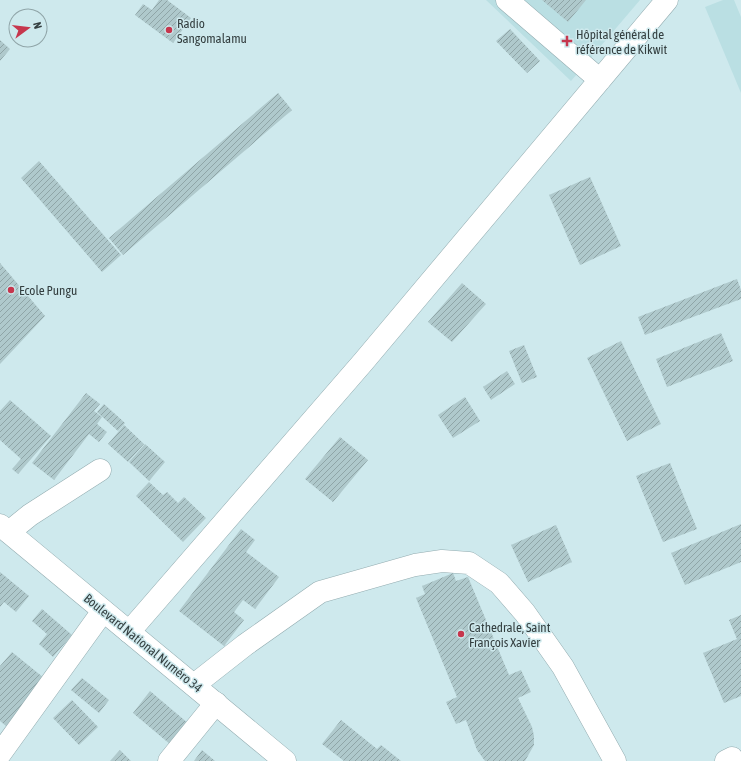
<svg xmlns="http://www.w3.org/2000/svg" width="741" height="761" font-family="'Asap Condensed',sans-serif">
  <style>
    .built { fill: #badfe3 }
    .building { fill: url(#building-hatch) }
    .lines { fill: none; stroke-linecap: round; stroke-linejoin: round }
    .minor-casing { stroke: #93acb0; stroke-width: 23 }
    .major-casing { stroke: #93acb0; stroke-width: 23 }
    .minor { stroke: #fff; stroke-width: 22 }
    .major { stroke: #fff; stroke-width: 22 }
    .poi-dot { fill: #c6364d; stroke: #cee9ed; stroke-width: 1.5 }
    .labels { text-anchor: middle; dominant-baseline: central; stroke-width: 3; stroke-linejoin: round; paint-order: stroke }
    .poi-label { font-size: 13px; fill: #343f40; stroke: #cee9ed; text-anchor: start }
    .street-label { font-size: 13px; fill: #343f40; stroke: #cee9ed }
  </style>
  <defs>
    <pattern id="building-hatch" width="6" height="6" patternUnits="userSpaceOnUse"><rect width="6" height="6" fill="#afc9cc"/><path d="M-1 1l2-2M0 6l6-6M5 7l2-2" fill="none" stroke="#8fa5a7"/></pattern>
  </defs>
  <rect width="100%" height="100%" fill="#cee9ed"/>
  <!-- built -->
  <path class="built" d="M486,0H640L571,81Z
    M723,0H734L741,17V93L705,7Z"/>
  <!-- building -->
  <path class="building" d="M159,0H167L191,18L173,43L135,15L143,4L152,10Z
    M542,0H586L568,22Z
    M510,29L540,61L527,73L496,41Z
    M0,40L10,49L0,61Z
    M278,93L292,110L123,255L109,238Z
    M39,161L121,255L102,272L21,178Z
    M590,177L621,246L580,265L549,195Z
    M0,263L45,316L0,364Z
    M737,279L741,290V299L645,335L638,317Z
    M462,283L486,304L452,342L428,322Z
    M721,333L733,361L667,387L656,359Z
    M621,341L661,424L627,441L587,358Z
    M524,345L537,377L522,383L509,351Z
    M507,371L515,384L491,400L483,387Z
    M86,393L100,404L94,411L102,417L97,424L107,432L99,442L89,434L54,480L32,463Z
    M465,397L480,421L453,438L438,415Z
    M10,400L51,436L18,474L12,469L21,459L0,440V411Z
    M104,404L125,423L118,431L97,412Z
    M124,425L144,444L128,462L108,444Z
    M340,437L368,460L333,502L305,479Z
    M145,444L165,462L149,481L129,462Z
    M670,463L697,529L663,542L636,476Z
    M149,482L163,495L167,492L178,503L184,497L206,518L183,542L136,496Z
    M741,524V562L685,585L671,553Z
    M556,525L572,562L528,582L511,545Z
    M241,529L255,540L246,552L279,577L255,609L243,600L234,612L244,620L224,646L179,611Z
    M0,572L29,596L16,612L4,602L0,607Z
    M453,573L456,581L468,577L509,675L521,670L531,692L518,698L532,727L534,736V745L525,761H485L477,750L466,720L456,724L446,702L457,697L416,598L425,594L422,586Z
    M42,609L72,635L53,657L39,644L47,634L32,621Z
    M741,615V696L724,703L703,653L737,639L729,620Z
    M12,652L44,678L6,726L0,721V666Z
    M82,678L109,700L99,713L71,690Z
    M150,691L189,724L171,745L133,713Z
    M72,700L98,727L79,745L53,718Z
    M341,720L377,749L381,745L401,761H344L322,744Z
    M120,750L131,761H110Z
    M202,750L215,761H194Z"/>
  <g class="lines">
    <!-- minor casing -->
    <g class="minor-casing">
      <path id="minor" d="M507,0L600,80
        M9,532L30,515L100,470
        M129,632L364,361L667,0
        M194,685L245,645L320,592L415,565L442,561L469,563L499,583L525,613L563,667L615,761
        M0,754L103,611
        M169,761L216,703
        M726,761L732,758"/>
    </g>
    <!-- major casing -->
    <g class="major-casing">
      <path id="major" d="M0,525L285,761"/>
    </g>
    <!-- minor -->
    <use href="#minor" class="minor"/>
    <!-- major -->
    <use href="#major" class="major"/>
  </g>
  <!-- markers -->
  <g class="poi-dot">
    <circle cx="169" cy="30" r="4"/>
    <path d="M565 35h4v4h4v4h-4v4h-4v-4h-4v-4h4z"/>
    <circle cx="11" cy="290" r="4"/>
    <circle cx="461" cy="634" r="4"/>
  </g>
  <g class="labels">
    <!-- poi labels -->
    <g class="poi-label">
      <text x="177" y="23">Radio<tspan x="177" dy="15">Sangomalamu</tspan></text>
      <text x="576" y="34">Hôpital général de<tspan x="576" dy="15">référence de Kikwit</tspan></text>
      <text x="19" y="290">Ecole Pungu</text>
      <text x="469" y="627">Cathedrale, Saint<tspan x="469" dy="15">François Xavier</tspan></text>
    </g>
    <!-- street labels -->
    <g class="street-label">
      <text transform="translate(143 643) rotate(39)">Boulevard National Numéro 34</text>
    </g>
  </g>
  <!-- north arrow -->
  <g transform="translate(28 28) rotate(75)"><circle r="19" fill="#cee9ed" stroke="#90a5a8"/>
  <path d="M0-3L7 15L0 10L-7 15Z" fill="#c6364d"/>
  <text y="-6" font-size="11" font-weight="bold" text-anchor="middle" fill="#343f40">N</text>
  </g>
</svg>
